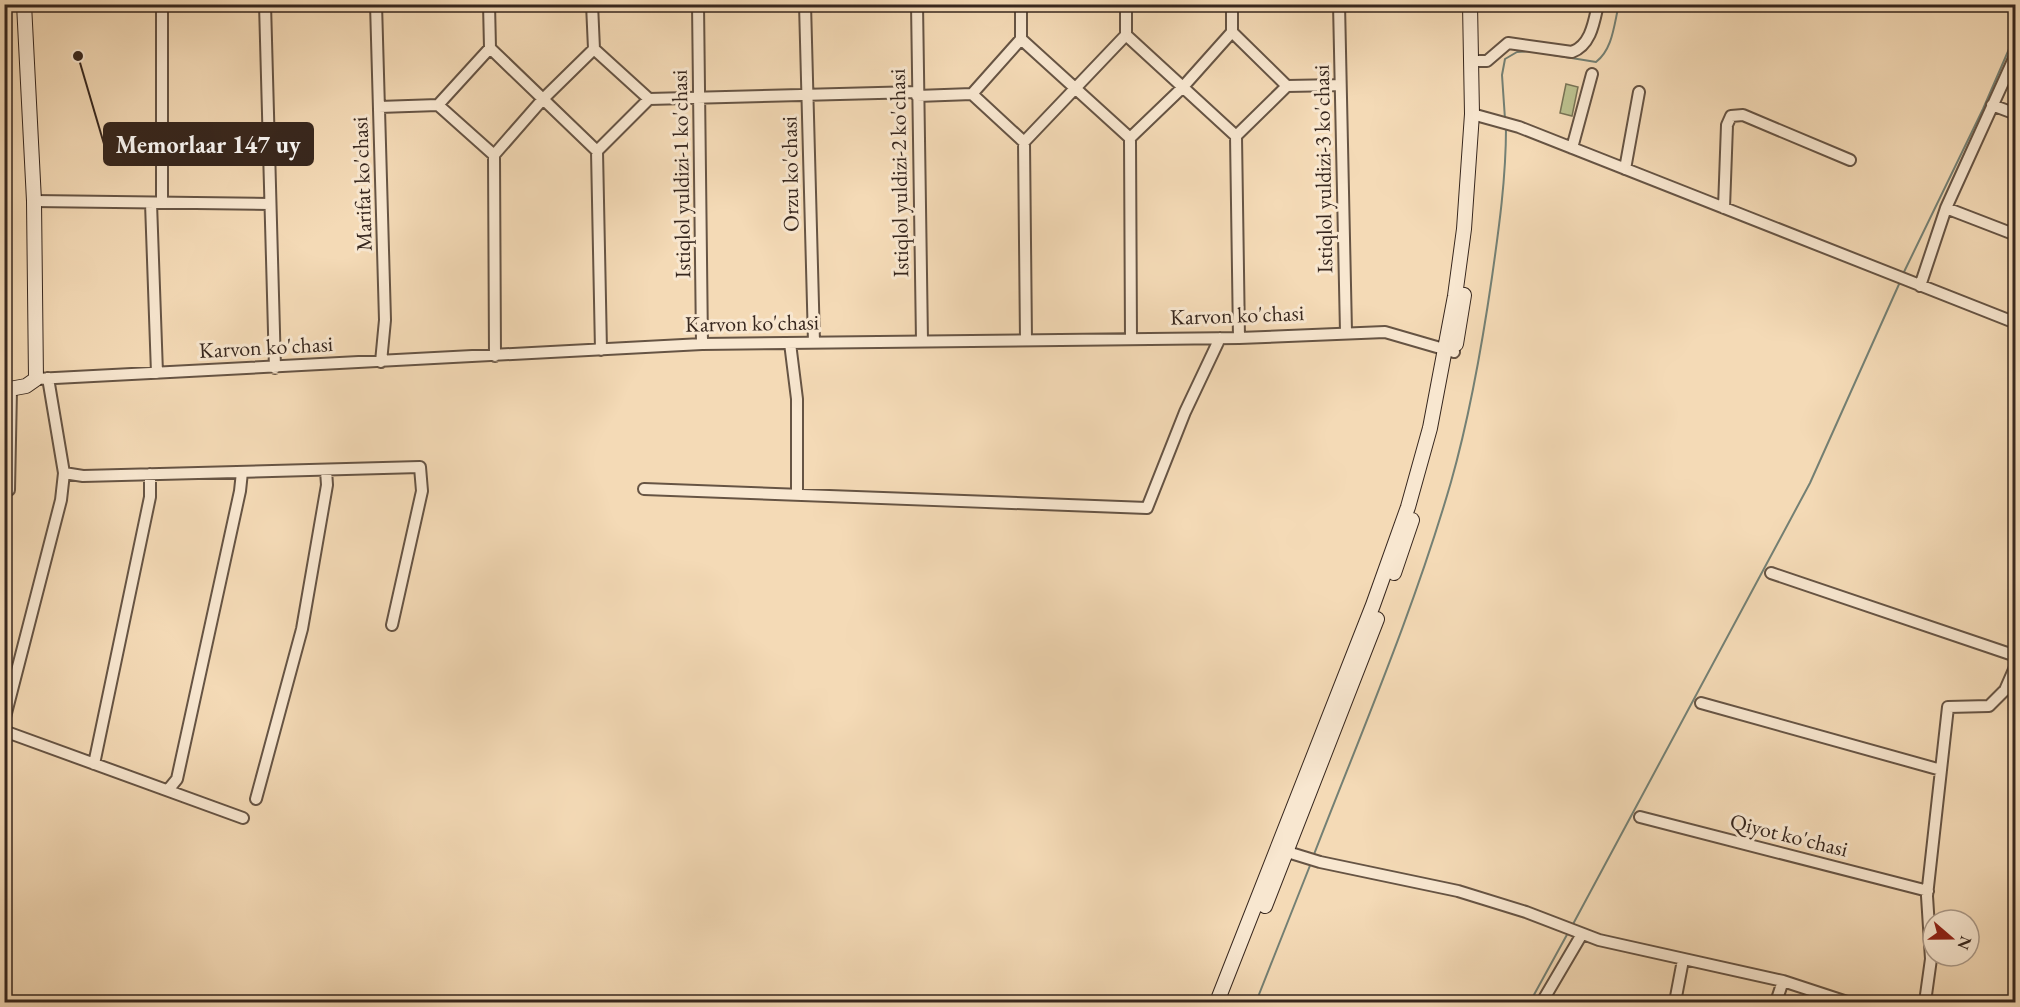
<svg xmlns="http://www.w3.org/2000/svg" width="2020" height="1007" font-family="'EB Garamond',serif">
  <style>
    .green { fill: #bbc08e; stroke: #797456; stroke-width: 1.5 }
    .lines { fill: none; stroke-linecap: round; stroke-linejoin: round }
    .stream { stroke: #748074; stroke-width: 2 }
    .street-casing { stroke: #665444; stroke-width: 14 }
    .secondary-casing { stroke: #37271e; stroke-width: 16 }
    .street { stroke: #f8e7d0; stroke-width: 10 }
    .secondary { stroke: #f8e7d0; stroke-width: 14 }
    .labels { text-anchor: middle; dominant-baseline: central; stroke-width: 6; stroke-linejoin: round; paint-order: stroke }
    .street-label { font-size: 22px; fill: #37271e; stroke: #f8e7d0 }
    .leader { fill: none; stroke: #37271e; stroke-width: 2 }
    .callout-dot { fill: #37271e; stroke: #f8e7d0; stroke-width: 2 }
    .callout { fill: #37271e; stroke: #37271e; stroke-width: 2 }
    .callout-label { font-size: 24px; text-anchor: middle; font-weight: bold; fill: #fff }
  </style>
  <rect width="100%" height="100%" fill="#f4dab6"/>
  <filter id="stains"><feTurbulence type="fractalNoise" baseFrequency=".00333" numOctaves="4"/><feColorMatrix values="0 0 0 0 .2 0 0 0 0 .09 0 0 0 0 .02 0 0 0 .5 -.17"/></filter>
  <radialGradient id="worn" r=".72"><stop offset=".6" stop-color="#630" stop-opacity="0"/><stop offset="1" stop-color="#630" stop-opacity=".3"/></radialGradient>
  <!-- green -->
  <path class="green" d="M1566,84L1578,87L1572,116L1560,113Z"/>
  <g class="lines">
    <!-- stream -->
    <path class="stream" d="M1553,55L1596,62C1613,49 1614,24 1619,4
      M1505,119L1502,75L1505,59L1517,52L1533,51
      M1903,274L1983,109L2016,33
      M1313,857C1361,733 1414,610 1451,482C1470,415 1482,346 1492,277C1499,228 1506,178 1506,128
      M1572,926L1810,483L1900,282
      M1256,1002L1311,863
      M1530,1002L1569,931"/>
    <!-- street casing -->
    <g class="street-casing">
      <path id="street" d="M162,4V203
        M265,4L275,368
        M376,4L385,320L381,362
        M489,4L490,48
        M592,4L594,49
        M698,4L702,344
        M805,4L814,342
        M917,4L922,341
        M1021,4V39
        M1126,4V35
        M1232,4V32
        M1339,4L1346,332
        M1232,32L1287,86
        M1126,35L1236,136
        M1021,39L1130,138
        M490,48L597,151
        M594,49L649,99L917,92
        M1477,61H1487L1508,43L1572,52C1591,45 1594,22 1598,4
        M972,94L1021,39
        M917,96L972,94L1024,142
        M438,105L494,155
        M1992,105L2016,114
        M379,107L438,105L490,48
        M1472,114L1519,127L2016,323
        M1236,136L1239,338
        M1236,136L1287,86L1340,85
        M1130,138L1131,339
        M1130,138L1182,88L1232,32
        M1024,142L1026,340
        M1024,142L1126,35
        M1572,148L1592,74
        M597,151L601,350
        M597,151L649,99
        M494,155L495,356
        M494,155L543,99L594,49
        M1625,169L1639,92
        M34,201L270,204
        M151,203L157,373
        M1724,208L1727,125L1731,116L1743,115L1850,160
        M1946,208L2016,235
        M1920,286L1946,208L2016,54
        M790,343L797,399V495
        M36,379L702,344L1239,338L1385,332L1454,352
        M64,473L83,476L420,467L422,491L392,625
        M644,489L1147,508L1185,412L1220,338
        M9,490L11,390
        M1771,573L2016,656
        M1701,703L1941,770
        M4,721L61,500L64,473L48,378
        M4,731L243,818
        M94,764L150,497V474
        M168,790L177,779L240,491L242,472
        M256,799L302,629L327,485L326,470
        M1640,817L1928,891
        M1281,850L1320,862L1458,891L1526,912L1599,940L1783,981L1847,1002
        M1542,1002L1582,934
        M1675,1002L1683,960
        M1776,1002L1783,981
        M1925,1002L1931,959L1927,896L1948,707L1989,706L2005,690L2016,665"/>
    </g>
    <!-- secondary casing -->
    <g class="secondary-casing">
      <path id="secondary" d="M1456,344L1464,295
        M4,390L26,386L36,379L34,201L24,4
        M1394,573L1412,520
        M1265,906L1377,619
        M1217,1002L1373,605L1408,507L1430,428L1455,296L1464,229L1472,114L1470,4"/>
    </g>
    <!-- street -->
    <use href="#street" class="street"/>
    <!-- secondary -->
    <use href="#secondary" class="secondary"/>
  </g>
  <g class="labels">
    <!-- street labels -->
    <g class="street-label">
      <text transform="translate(1323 169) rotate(-91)">Istiqlol yuldizi-3 ko'chasi</text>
      <text transform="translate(899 173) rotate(-91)">Istiqlol yuldizi-2 ko'chasi</text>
      <text transform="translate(681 174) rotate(-91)">Istiqlol yuldizi-1 ko'chasi</text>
      <text transform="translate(790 174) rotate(-91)">Orzu ko'chasi</text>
      <text transform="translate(362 184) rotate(-92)">Marifat ko'chasi</text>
      <text transform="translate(1237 315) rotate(-2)">Karvon ko'chasi</text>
      <text transform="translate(752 323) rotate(-1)">Karvon ko'chasi</text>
      <text transform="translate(266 347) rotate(-3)">Karvon ko'chasi</text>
      <text transform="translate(1789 835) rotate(14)">Qiyot ko'chasi</text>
    </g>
  </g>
  <!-- callouts -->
  <path class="leader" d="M78 56L104 144"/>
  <circle class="callout-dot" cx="78" cy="56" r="6"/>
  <rect class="callout" x="104" y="123" width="209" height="42" rx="6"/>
  <g class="callout-label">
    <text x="208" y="153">Memorlaar 147 uy</text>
  </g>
  <!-- margin -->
  <rect width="2020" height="1007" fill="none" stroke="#f4dab6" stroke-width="24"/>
  <rect x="6" y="6" width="2008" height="995" fill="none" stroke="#37271e" stroke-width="3"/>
  <rect x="12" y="12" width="1996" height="983" fill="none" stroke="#37271e" stroke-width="1.5"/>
  <!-- north arrow -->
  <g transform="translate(1951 938) rotate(110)"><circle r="28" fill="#f8e7d0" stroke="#ab9a89" stroke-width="1.5"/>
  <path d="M0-4.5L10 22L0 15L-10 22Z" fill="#8f2418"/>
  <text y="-9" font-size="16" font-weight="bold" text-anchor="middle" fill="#37271e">N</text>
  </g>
  <rect width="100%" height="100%" filter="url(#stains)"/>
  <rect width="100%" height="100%" fill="url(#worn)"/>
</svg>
